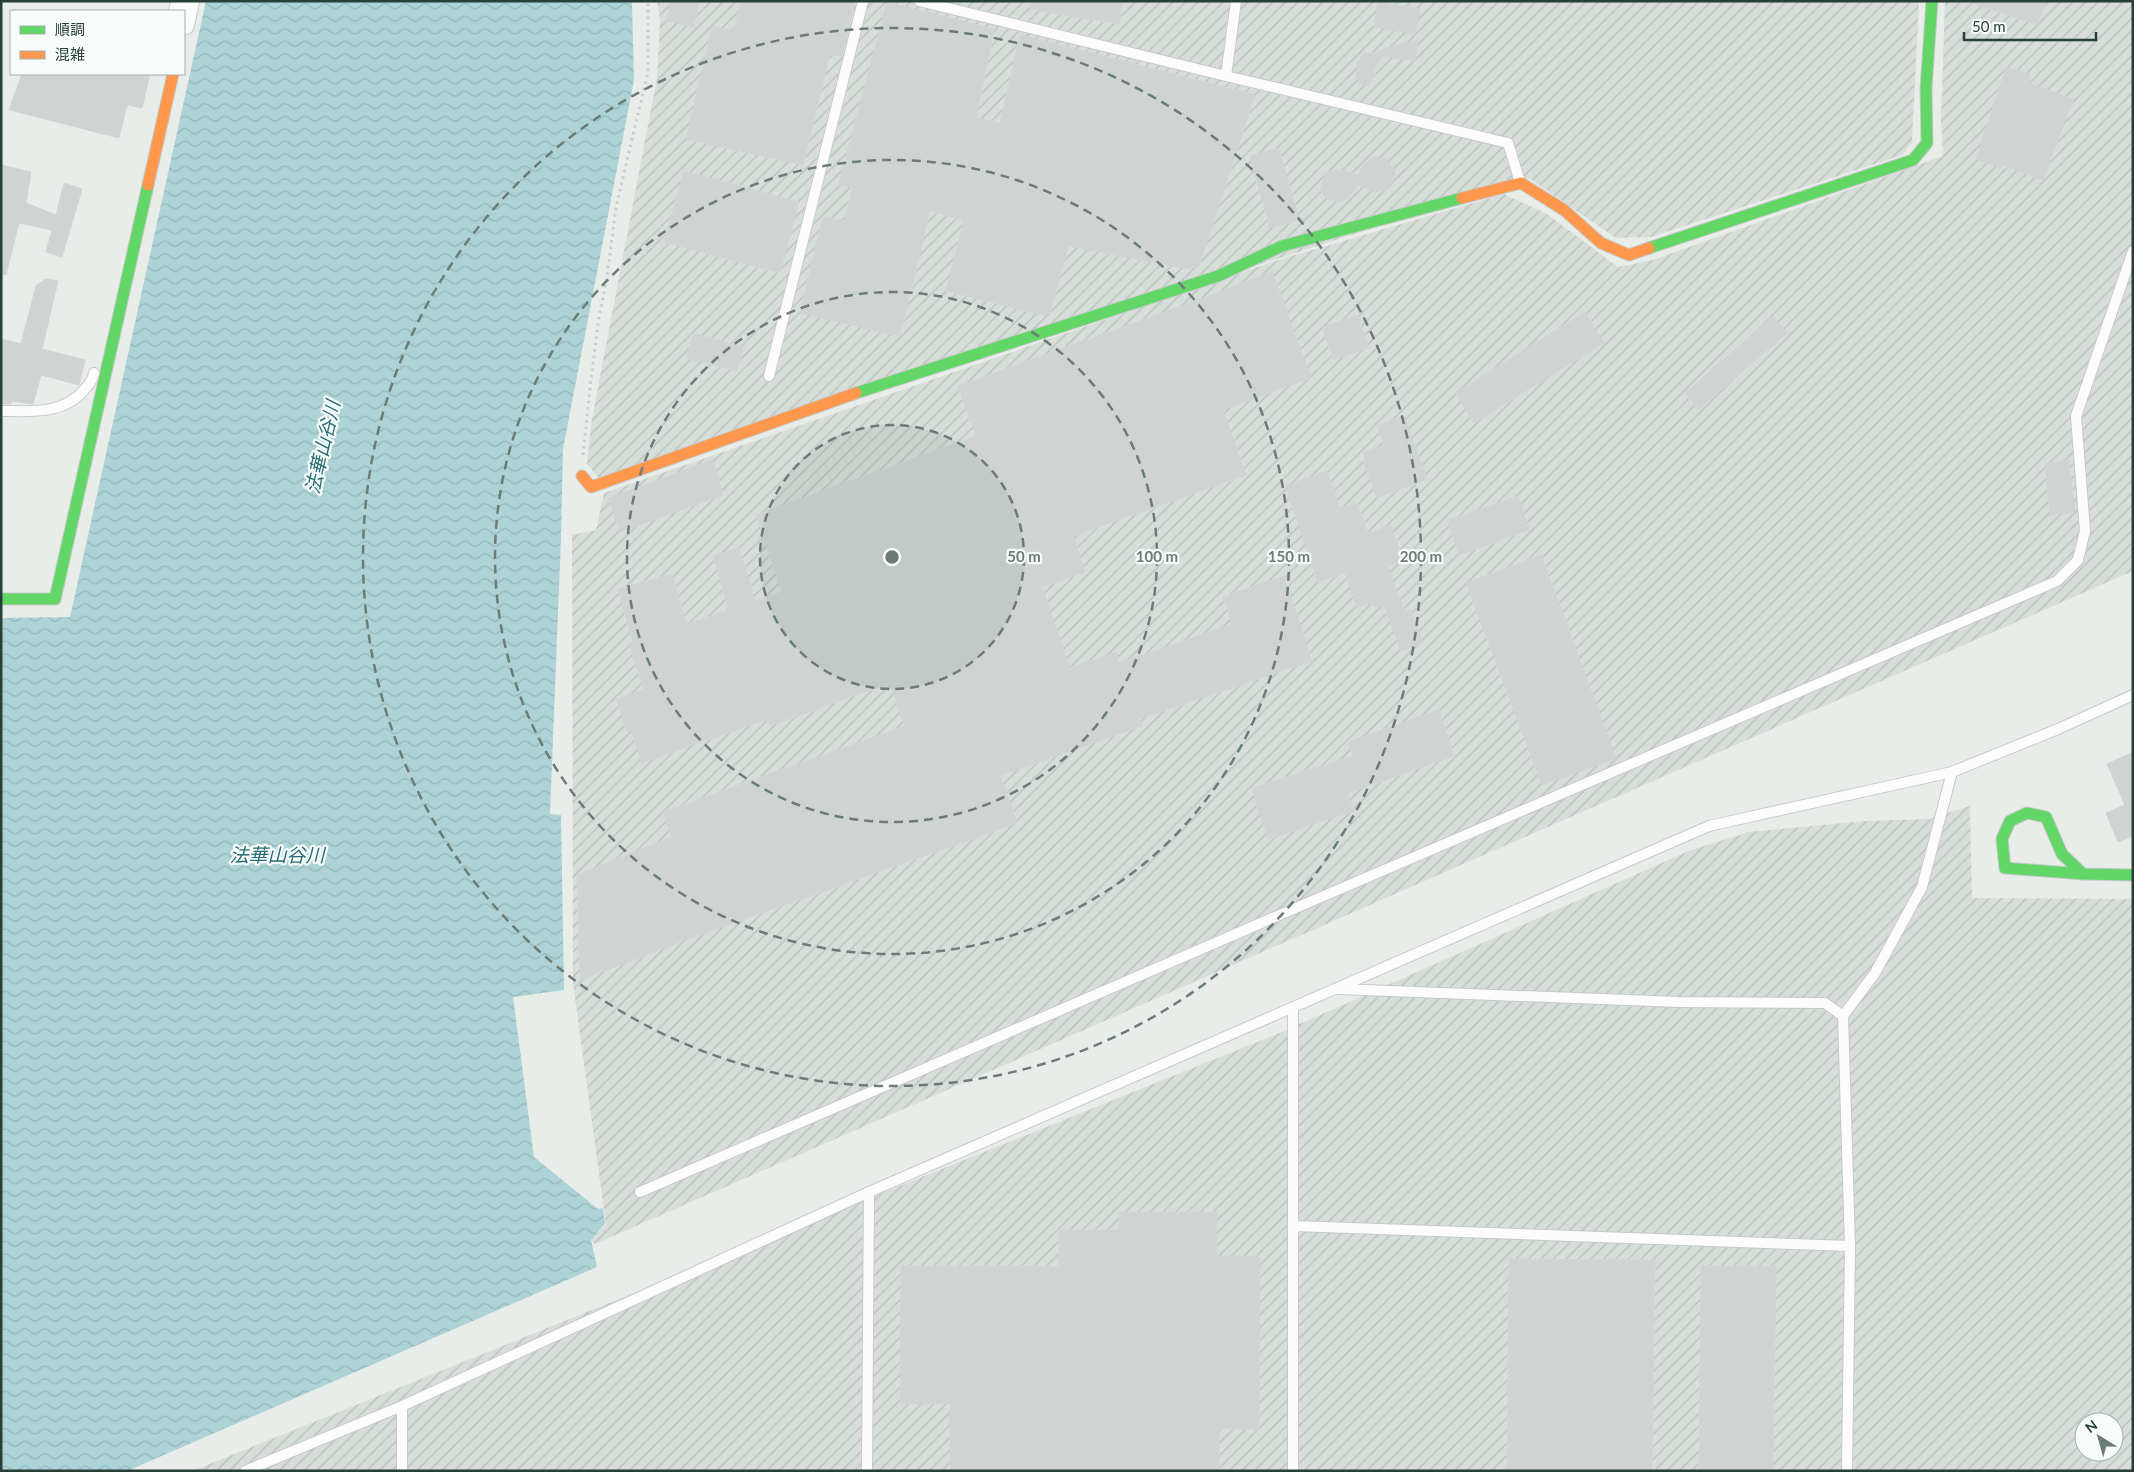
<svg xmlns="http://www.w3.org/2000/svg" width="2134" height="1472" font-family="Lato,'Noto Sans JP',sans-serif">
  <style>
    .industrial { fill: url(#industrial-furrows); fill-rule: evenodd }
    .water { fill: url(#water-waves) }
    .building { fill: #cfd4d2; stroke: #d1d6d3 }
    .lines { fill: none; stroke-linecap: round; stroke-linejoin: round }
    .lane-casing { stroke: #c5cac7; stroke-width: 12 }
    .street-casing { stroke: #c5cac7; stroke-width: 22 }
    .fast-casing { stroke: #c4cac7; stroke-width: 13 }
    .slow-casing { stroke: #c4cac7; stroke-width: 13 }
    .path { stroke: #c8cecb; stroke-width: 3; stroke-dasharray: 2.5 4; stroke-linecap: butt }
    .lane { stroke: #fcfcfc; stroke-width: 10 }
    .street { stroke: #fcfcfc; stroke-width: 20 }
    .fast { stroke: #63d668; stroke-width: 11 }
    .slow { stroke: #ff974d; stroke-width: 11 }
    .ring { fill: none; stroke: #6b7c76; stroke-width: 2.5; stroke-dasharray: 9 6 }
    .labels { text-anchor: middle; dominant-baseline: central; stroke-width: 4.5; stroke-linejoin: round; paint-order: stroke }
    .water-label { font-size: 19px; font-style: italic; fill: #266e76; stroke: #f7fbf9 }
    .centre { fill: #6b7c76; stroke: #f7fbf9; stroke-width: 2.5 }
    .ring-label { font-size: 15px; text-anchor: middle; font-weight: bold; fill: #6b7c76; stroke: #f7fbf9; stroke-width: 4.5; stroke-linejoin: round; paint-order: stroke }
  </style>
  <defs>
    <pattern id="industrial-furrows" width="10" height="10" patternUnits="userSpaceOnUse" patternTransform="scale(1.25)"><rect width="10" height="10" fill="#d7deda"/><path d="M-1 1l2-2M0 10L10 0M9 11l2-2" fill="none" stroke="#b9c0bc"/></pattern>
    <pattern id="water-waves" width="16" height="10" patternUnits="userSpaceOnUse" patternTransform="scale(1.25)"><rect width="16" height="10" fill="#aed3d6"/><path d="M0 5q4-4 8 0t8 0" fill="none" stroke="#96b6b8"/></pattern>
  </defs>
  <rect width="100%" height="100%" fill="#e8edea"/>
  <!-- industrial -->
  <path class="industrial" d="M657,1H1919L1912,143L1902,155L1651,237L1616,238L1529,178L598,477L587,464L591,424L657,78L660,22Z
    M1945,1H2133V571L595,1244L591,1239L606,1225L573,984L572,535L596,530L604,493L1278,260L1504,194L1547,214L1618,267L1653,260L1943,156L1941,120Z
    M1970,806L1972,898L2133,899V1471H192L1282,1032L1691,850L1749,832L1864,821L1929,819ZM2084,1422H2114V1452H2084Z"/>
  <!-- water -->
  <path class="water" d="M206,1H632L634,80L563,449L561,538L550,814L561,815L564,990L513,997L534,1157L598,1209L603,1208L605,1224L591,1240L597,1267L127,1471H1V618L70,617Z"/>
  <!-- building -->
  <path class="building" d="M671,1H700L693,27L666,20Z
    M741,1H855L842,56L830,54L803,165L686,139L713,26L734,31Z
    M1030,1H1123L1119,24L1030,9Z
    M1975,1H2046L2037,25L1975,4Z
    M887,2L994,29L976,118L1000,123L1020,35L1255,95L1199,266L1188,269L1068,246L1050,313L1044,315L946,291L964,220L930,211L900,336L800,313L823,216L845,221L852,188L839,184Z
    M1378,2L1420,9L1415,34L1374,27Z
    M1418,40L1415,61L1382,56L1374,70L1375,75L1368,86L1364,84L1359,85L1356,73L1359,68L1357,63L1364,52L1369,54L1400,44Z
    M2006,67L2031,75L2029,83L2073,99L2043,180L2002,165L2001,168L1976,159Z
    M22,74H150L142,108L127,105L119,138L9,110Z
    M1279,148L1299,220L1270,228L1250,156Z
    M1374,157L1387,160L1395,171V178L1387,189L1374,192L1359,185L1348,198L1342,201L1329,200L1324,196L1321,190V184L1326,172L1339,169L1359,175L1363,165Z
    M1,165L31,172L26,203L56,215L64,183L82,189L62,257L46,252L52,230L19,223L6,275L1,274Z
    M684,171L799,202L780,273L664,242Z
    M1272,271L1311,378L1223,410L1246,475L1073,536L1085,572L1042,587L1070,668L1116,652L1119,663L1232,624L1223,597L1284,576L1312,661L1139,719L1142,726L1000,776L1017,823L688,939L580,980L577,875L672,837L663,812L905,726L890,683L769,726L767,719L642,763L631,730L627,731L616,699L644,689L629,645L633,643L618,589L672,574L686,624L729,610L713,556L739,548L755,601L782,592L756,515L976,436L958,386L1223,291Z
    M45,279L58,281L42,349L85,360L79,385L41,375L33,404L12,401L11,404H1V339L21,344L36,286Z
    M1585,312L1604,343L1474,423L1455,393Z
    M1358,315L1369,348L1333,360L1322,327Z
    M1773,316L1787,333L1699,409L1685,393Z
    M693,333L744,347L737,371L687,358Z
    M1404,416L1427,479L1377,498L1363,461H1365L1363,452L1384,445L1377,426Z
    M713,460L723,495L620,532L608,498Z
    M2069,461L2075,512L2050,515L2045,463Z
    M1327,471L1340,508L1357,503L1368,533L1391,525L1403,561L1388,566L1404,611L1411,609L1423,643L1401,651L1384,605L1375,608L1373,603L1357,608L1345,573L1318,582L1285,486Z
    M1518,496L1529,530L1459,555L1448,520Z
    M1541,555L1616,758L1542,785L1466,583Z
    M1439,710L1454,756L1348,793L1354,811L1268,839L1252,788L1353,756L1348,742Z
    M2133,752V836L2118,842L2106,813L2125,805L2107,764Z
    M1119,1212H1217L1216,1256H1260L1259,1429H1219V1471H950V1404H900L901,1266H1059V1230H1119Z
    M1509,1259L1655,1260L1652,1471H1507Z
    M1701,1266H1776L1773,1471H1699Z"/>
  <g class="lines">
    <!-- lane casing -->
    <g class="lane-casing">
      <path id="lane" d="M919,1L1226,76
        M1236,1L1226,76L1508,143L1520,182
        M174,11L176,1
        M769,376L863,1
        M1,411C31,411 64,415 85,389C89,384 93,380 94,373
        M1338,989L1679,1002L1825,1003L1843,1016
        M640,1192L1298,907L2057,581L2078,560L2085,531L2076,416L2133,251
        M1294,1226L1850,1246
        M245,1471L402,1406L869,1192L1709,826L1952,772L2058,729L2133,695
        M402,1471V1406
        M867,1471L869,1192
        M1293,1471V1008
        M1847,1471L1850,1246L1843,1016L1875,973L1922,887L1952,772"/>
    </g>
    <!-- street casing -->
    <g class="street-casing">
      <path id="street" d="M184,25L189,1"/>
    </g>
    <!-- fast casing -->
    <g class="fast-casing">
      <path id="fast" d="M1649,248L1913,160L1927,143L1926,88L1932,1
        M856,393L1218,276L1282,246L1462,198
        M1,599H55L148,185
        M2083,874L2062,854L2046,817L2027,813L2010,821L2002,839L2005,868L2083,874L2133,875"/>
    </g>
    <!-- slow casing -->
    <g class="slow-casing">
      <path id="slow" d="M148,185L173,74
        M1462,198L1521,183L1564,210L1601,243L1629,255L1649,248
        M582,476L591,487L856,393"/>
    </g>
    <!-- path -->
    <path class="path" d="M583,455L591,379L599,317L607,278L616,207L648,72V1"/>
    <!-- lane -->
    <use href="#lane" class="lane"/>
    <!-- street -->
    <use href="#street" class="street"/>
    <!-- fast -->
    <use href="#fast" class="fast"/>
    <!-- slow -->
    <use href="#slow" class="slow"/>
  </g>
  <!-- distance rings -->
  <circle cx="892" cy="557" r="132" fill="#6b7c76" fill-opacity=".12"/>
  <g class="ring">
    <circle cx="892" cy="557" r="132"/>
    <circle cx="892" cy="557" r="265"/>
    <circle cx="892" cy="557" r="397"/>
    <circle cx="892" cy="557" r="529"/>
  </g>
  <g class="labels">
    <!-- water labels -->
    <g class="water-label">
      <text transform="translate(322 447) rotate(-77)">法華山谷川</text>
      <text x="277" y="854">法華山谷川</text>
    </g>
  </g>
  <circle cx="892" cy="557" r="8" class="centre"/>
  <g class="ring-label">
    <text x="1024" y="562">50 m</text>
    <text x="1157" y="562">100 m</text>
    <text x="1289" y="562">150 m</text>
    <text x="1421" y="562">200 m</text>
  </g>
  <!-- border -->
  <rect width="2134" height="1472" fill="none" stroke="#273f37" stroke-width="5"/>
  <!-- legend -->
  <rect x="10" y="10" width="175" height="65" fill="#f7fbf9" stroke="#a4b0ab"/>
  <rect x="20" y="26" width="25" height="8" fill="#63d668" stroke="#a4b0ab"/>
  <text x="55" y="35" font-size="15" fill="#273f37">順調</text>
  <rect x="20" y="51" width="25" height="8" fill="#ff974d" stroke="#a4b0ab"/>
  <text x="55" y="60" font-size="15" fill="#273f37">混雑</text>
  <!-- north arrow -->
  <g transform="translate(2099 1437) rotate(323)"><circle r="24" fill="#f7fbf9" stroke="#a4b0ab"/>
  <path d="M0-4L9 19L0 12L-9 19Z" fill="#6b7c76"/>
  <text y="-8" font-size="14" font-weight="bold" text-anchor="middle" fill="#273f37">N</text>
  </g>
  <!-- scale -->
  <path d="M1964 32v8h132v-8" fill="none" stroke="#273f37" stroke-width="2.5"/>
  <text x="1972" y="32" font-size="15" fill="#273f37" stroke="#f7fbf9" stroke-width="4" paint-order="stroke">50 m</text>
</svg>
